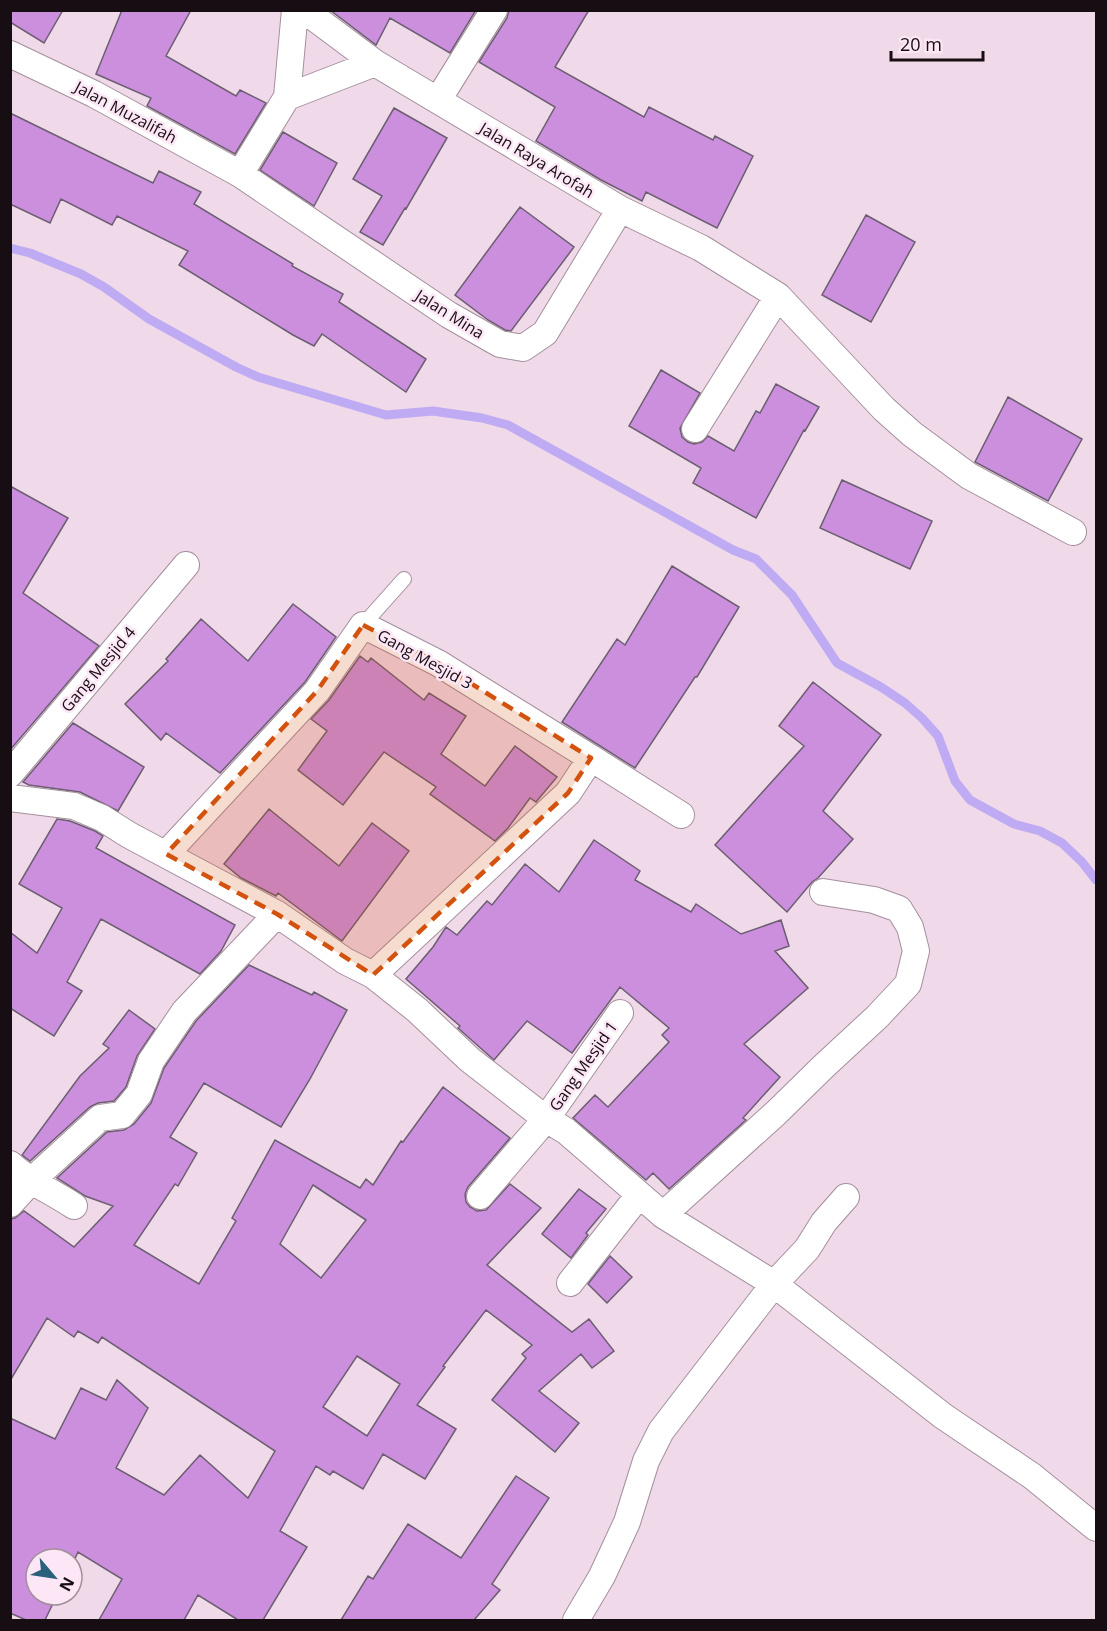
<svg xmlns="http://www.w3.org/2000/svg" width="1107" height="1631" font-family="'Open Sans',sans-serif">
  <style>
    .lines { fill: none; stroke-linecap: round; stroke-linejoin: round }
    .stream { stroke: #bfabf3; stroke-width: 9 }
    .building { fill: #cb8fde; stroke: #6b5e70; stroke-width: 1.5; fill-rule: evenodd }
    .lane-casing { stroke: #a48f9d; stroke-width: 16 }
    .street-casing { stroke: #a48f9d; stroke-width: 28 }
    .lane { stroke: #fff; stroke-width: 14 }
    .street { stroke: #fff; stroke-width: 26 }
    .marked { fill: #d3520d; fill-opacity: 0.2; stroke: #d3520d; stroke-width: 4.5; stroke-dasharray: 12 8; stroke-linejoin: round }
    .labels { text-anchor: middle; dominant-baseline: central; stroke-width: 5; stroke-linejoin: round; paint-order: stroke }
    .street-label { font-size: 16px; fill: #160e13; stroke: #fde6f5 }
  </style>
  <rect width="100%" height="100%" fill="#f0d9e8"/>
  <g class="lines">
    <!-- stream -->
    <path class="stream" d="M10,248L30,253L81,274L104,287L149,319L236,367L258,377L386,415L433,411L482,418L508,425L733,550L756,559L792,595L837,663L881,687L905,703L922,718L938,736L955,781L970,800L1014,824L1040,831L1062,843L1082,862L1096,880"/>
  </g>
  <!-- building -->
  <path class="building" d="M10,10H63L44,43L10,22Z
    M122,10H191L166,56L236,96L240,90L266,103L235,154L147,106L151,98L96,74Z
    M330,10H476L450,53L390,18L376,45Z
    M509,10H589L555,67L644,117L649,107L713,140L715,136L753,156L717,228L646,192L642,201L601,180L536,141L555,107L479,62L507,18Z
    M394,108L447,138L406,209L405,208L383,245L360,232L382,196L353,179Z
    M10,113L153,183L159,171L201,192L194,204L293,264L292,266L343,294L339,302L426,359L406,392L322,334L314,346L293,335L179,265L188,251L117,216L112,225L61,199L50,223L10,204Z
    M283,132L337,163L314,206L260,170Z
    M520,207L574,247L511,331L505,330L488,320L455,295Z
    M866,215L915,242L871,322L822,295Z
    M661,370L700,393L680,428L682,437L688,442L694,444L702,442L708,436L734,451L756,411L760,413L776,384L819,407L805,431L804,430L756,518L693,483L701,468L629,426Z
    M1008,397L1082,439L1048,501L975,462Z
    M842,480L932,521L910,569L820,528Z
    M10,486L68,518L23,593L99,646L10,750Z
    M672,566L739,607L697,677H695L635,768L562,722L617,639L625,645Z
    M293,604L336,637L305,682L220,773L166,733L161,740L125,704L168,661L166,659L201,619L248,661Z
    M360,656L368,662L371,658L424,700L429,693L466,716L441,754L485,786L515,746L557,777L536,802L530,798L508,828L495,841L430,794L436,787L384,752L343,805L298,770L327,731L311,719L329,700Z
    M813,682L881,735L823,811L853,839L818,878L812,882L787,912L715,845L804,746L779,726Z
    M73,723L144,767L118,811L80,792L29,785L23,782Z
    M269,809L339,866L372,823L409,851L342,941L278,893L276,896L241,878L224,864Z
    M57,819L70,821L95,831L103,836L96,848L235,925L221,951L200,974L101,919L67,982L82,991L54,1036L10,1008V932L37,953L62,908L19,884Z
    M594,840L640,871L635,880L691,912L696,904L741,934L781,920L789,946L775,951L808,988L744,1044L780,1077L743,1118L746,1120L669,1189L653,1173L646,1180L573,1118L595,1095L608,1107L669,1042L662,1035L669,1028L620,987L572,1053L527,1021L494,1060L458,1028L460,1026L406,979L433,947L446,927L457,935L487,901L492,905L525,864L559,892Z
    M249,965L312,995L314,992L347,1010L310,1079L281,1127L204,1083L170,1137L197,1153L178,1186L175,1184L134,1245L199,1284L236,1221L232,1218L275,1140L360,1188L366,1179L373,1185L401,1141L403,1142L443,1087L510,1138L468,1187L465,1194L466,1202L470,1207L477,1211L486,1210L510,1184L541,1208L487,1265L572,1332L589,1319L614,1351L592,1368L581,1354L539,1391L579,1423L555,1452L492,1400L526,1358L522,1354L532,1345L486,1310L443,1366L445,1367L417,1405L456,1429L425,1479L383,1454L363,1489L333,1471L330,1475L316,1466L280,1531L307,1547L263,1620H238L198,1595L184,1620H99L122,1579L78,1552L72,1565V1559H36V1595H57L45,1620H26L10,1613V1418L55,1439L81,1388L106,1400L117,1380L148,1408L116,1468L164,1495L200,1455L248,1498L275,1451L102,1337L98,1343L78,1331L74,1337L47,1318L10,1381V1219L15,1218L24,1211L74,1247L113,1206L85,1196L57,1178L107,1132L124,1130L134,1124L151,1103L164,1068L196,1021ZM313,1185L366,1220L321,1278L280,1244ZM357,1356L400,1384L367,1436L323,1407Z
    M129,1010L155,1029L137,1056L126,1087L114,1101L98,1103L90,1107L30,1161L22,1155L80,1076L109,1048L103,1044Z
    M579,1189L606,1209L586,1233L588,1235L571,1258L542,1234Z
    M610,1256L632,1277L607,1303L588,1284Z
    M516,1476L549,1498L492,1584L500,1590L474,1620H341L368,1576L373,1579L408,1524L461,1558Z"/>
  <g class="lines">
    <!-- lane casing -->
    <g class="lane-casing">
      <path id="lane" d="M363,625L404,579"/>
    </g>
    <!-- street casing -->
    <g class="street-casing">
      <path id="street" d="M304,10L375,63L620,209L701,248L778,296L884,409L912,434L969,476L1073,532
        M10,54L94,94L240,174L449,315L500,344L523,348L545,333L620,209
        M287,97L375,63
        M438,100L494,10
        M240,174L287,97L295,10
        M695,429L778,296
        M10,774L186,565
        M10,798L74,806L102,818L129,835L277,914L345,961L373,975L417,1010L470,1060L546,1119L566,1131L663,1215L774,1284L943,1416L1032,1476L1096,1528
        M166,854L317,691L363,625L438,663L591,758
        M373,975L568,793L591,758L681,815
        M10,1164C29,1182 53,1192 74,1206
        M480,1196L546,1119L620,1013
        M10,1204L31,1181L100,1118L122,1115L139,1094L151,1061L184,1012L277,914
        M663,1215L776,1113L824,1066L877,1017L908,984L916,951L910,927L899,909L874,900L823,892
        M570,1283L639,1195
        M576,1620L602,1576L627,1522L646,1461L661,1431L774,1284L807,1249L824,1222L846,1197"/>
    </g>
    <!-- lane -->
    <use href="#lane" class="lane"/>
    <!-- street -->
    <use href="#street" class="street"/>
  </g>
  <!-- marked area -->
  <path class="marked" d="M363,625L438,663L591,758L568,793L373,975L277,914L166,854L317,691Z"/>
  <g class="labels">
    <!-- street labels -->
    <g class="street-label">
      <text transform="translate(126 112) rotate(28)">Jalan Muzalifah</text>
      <text transform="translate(537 160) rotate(31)">Jalan Raya Arofah</text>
      <text transform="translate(450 314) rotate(32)">Jalan Mina</text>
      <text transform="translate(425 659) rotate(29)">Gang Mesjid 3</text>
      <text transform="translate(98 669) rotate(-50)">Gang Mesjid 4</text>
      <text transform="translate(583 1066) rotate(-55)">Gang Mesjid 1</text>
    </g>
  </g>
  <!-- border -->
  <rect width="1107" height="1631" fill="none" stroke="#160e13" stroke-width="24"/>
  <!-- north arrow -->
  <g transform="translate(54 1577) rotate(119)"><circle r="28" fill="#fde6f5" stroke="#a1909b" stroke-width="1.5"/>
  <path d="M0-4.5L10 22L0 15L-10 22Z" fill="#2b607c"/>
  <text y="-9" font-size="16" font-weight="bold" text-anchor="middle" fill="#160e13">N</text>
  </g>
  <!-- scale -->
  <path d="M891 51v9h92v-9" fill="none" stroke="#160e13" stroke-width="3"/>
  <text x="900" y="51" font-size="18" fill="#160e13" stroke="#fde6f5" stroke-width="4.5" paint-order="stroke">20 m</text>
</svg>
